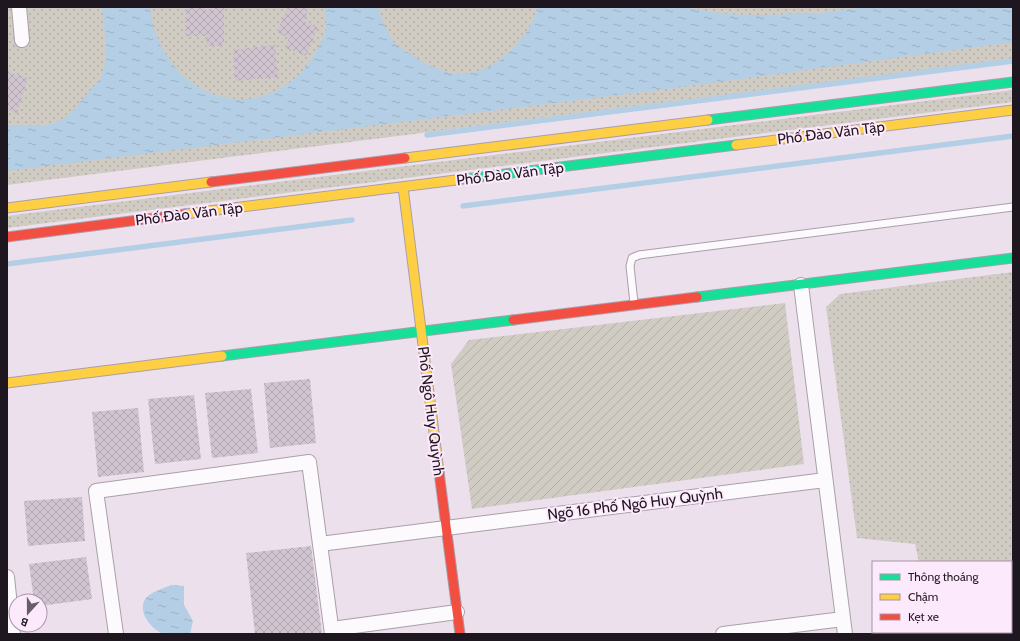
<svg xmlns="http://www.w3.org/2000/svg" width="1020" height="641" font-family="Cabin,sans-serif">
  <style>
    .grass { fill: url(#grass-dots) }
    .garden { fill: url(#garden-furrows) }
    .water { fill: url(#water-ripples) }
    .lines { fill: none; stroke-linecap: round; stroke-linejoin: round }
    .stream { stroke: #b4cfe5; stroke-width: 5.5 }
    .building { fill: url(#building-cross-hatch) }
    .lane-casing { stroke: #a99fa9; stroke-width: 9 }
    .street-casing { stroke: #a99fa9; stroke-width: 16 }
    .fast-casing { stroke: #a99fa9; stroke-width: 11 }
    .slow-casing { stroke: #a99fa9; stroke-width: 11 }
    .jam-casing { stroke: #a99fa9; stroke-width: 11 }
    .lane { stroke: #fcfafc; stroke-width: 7 }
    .street { stroke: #fcfafc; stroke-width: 14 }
    .fast { stroke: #16e098; stroke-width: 9 }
    .slow { stroke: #ffcf43; stroke-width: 9 }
    .jam { stroke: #f24e42; stroke-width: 9 }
    .labels { text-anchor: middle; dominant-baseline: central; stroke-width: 4; stroke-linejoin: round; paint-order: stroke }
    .street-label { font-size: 15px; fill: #1f171f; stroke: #fde9fc }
  </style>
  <defs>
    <pattern id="grass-dots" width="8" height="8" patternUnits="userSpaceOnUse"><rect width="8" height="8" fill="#d0cbc3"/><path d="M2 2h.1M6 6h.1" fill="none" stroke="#b2aea7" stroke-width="1.8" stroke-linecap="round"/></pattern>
    <pattern id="garden-furrows" width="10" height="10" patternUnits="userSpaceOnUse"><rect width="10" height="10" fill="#d0cbc3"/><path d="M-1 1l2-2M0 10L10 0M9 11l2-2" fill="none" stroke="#b2aea7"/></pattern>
    <pattern id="water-ripples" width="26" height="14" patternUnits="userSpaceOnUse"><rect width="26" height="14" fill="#b4cfe5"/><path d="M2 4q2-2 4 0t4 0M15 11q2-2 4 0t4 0" fill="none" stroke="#9ab1c4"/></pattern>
    <pattern id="building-cross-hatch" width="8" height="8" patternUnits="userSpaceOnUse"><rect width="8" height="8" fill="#cfc4cf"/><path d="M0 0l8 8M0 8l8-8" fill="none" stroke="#b1a8b1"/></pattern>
  </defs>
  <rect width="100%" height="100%" fill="#ede0ed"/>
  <!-- grass -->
  <path class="grass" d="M7,7H1013V59L7,185Z
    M1013,90V102L7,228V216Z
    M1013,272V634H929V632H1011V562H919L915,544L857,538L826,307L840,294Z"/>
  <!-- garden -->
  <path class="garden" d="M785,303L804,464L472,509L451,364L469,340Z"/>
  <!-- water -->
  <path class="water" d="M102,7H150C155,63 205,112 263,96C282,90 299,78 310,61C315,53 326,36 326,28C327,22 325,14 324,7H378C382,19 386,30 393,41C397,47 408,52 415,57C454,83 485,79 517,44C525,35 536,19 537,7H682L725,14L764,15L821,13L865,7H1013V42L667,89L7,171V125L43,126L60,121L71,113L101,78L105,64V36Z
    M171,585L184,586V605L193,621L190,634C182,634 173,635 165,634C151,631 134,608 148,596C154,591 164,588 171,585Z"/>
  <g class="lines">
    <!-- stream -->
    <path class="stream" d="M427,135L1013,61
      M463,206L1013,136
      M7,264L352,220"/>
  </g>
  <!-- building -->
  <path class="building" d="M186,7H206V10H215V7H224V46H206L207,36H185Z
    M288,7H302L308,10L304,21L318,28L306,56L286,48L289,38L277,32Z
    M275,45L278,77L235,81L233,50Z
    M7,71L28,78L17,113L7,110Z
    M310,379L316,443L270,448L264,383Z
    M251,389L258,453L212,458L205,393Z
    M194,395L201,459L155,464L148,399Z
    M138,408L144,472L98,477L92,412Z
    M82,497L85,541L28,546L24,501Z
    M311,546L322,634H255L246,553Z
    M86,557L92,599L40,606V601H34L29,564Z"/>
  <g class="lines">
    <!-- lane casing -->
    <g class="lane-casing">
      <path id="lane" d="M634,303L630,266L632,258L639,255L1013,207"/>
    </g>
    <!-- street casing -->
    <g class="street-casing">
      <path id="street" d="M19,7L22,40
        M801,285L845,634
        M320,544L825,480
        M7,577L13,634
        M332,629L457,612
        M116,634L96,491L309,462L332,634
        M723,634L843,619"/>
    </g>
    <!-- fast casing -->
    <g class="fast-casing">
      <path id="fast" d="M708,120L1013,82
        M456,180L736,145
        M697,297L1013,258
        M222,356L513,320"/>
    </g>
    <!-- slow casing -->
    <g class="slow-casing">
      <path id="slow" d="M736,145L1013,110
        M405,158L708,120
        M403,187L439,472
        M7,208L211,182
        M185,214L456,180
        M7,383L222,356"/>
    </g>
    <!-- jam casing -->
    <g class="jam-casing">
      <path id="jam" d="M211,182L405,158
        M7,237L185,214
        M513,320L697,297
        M439,472L460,634"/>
    </g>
    <!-- lane -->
    <use href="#lane" class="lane"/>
    <!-- street -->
    <use href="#street" class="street"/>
    <!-- fast -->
    <use href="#fast" class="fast"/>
    <!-- slow -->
    <use href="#slow" class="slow"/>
    <!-- jam -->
    <use href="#jam" class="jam"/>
  </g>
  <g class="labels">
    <!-- street labels -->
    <g class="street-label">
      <text transform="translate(831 133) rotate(-7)">Phố Đào Văn Tập</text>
      <text transform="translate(510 174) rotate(-7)">Phố Đào Văn Tập</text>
      <text transform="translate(189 214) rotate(-7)">Phố Đào Văn Tập</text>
      <text transform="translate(431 411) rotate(83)">Phố Ngô Huy Quỳnh</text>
      <text transform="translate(635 504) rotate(-7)">Ngõ 16 Phố Ngô Huy Quỳnh</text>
    </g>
  </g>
  <!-- border -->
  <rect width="1020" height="641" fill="none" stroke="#1f171f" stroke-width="16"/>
  <!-- legend -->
  <rect x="872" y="561" width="140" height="72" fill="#fde9fc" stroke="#a495a4"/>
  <rect x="880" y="574" width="20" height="6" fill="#16e098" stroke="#a495a4"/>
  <text x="908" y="581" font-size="12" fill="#1f171f">Thông thoáng</text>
  <rect x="880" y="594" width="20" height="6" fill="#ffcf43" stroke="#a495a4"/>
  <text x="908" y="601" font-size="12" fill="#1f171f">Chậm</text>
  <rect x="880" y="614" width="20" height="6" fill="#f24e42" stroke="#a495a4"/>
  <text x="908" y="621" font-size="12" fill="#1f171f">Kẹt xe</text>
  <!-- north arrow -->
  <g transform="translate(28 613) rotate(201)"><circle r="19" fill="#fde9fc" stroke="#a495a4"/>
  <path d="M0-3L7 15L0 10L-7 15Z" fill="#675d67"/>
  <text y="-6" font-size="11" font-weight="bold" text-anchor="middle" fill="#1f171f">B</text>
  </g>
</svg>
